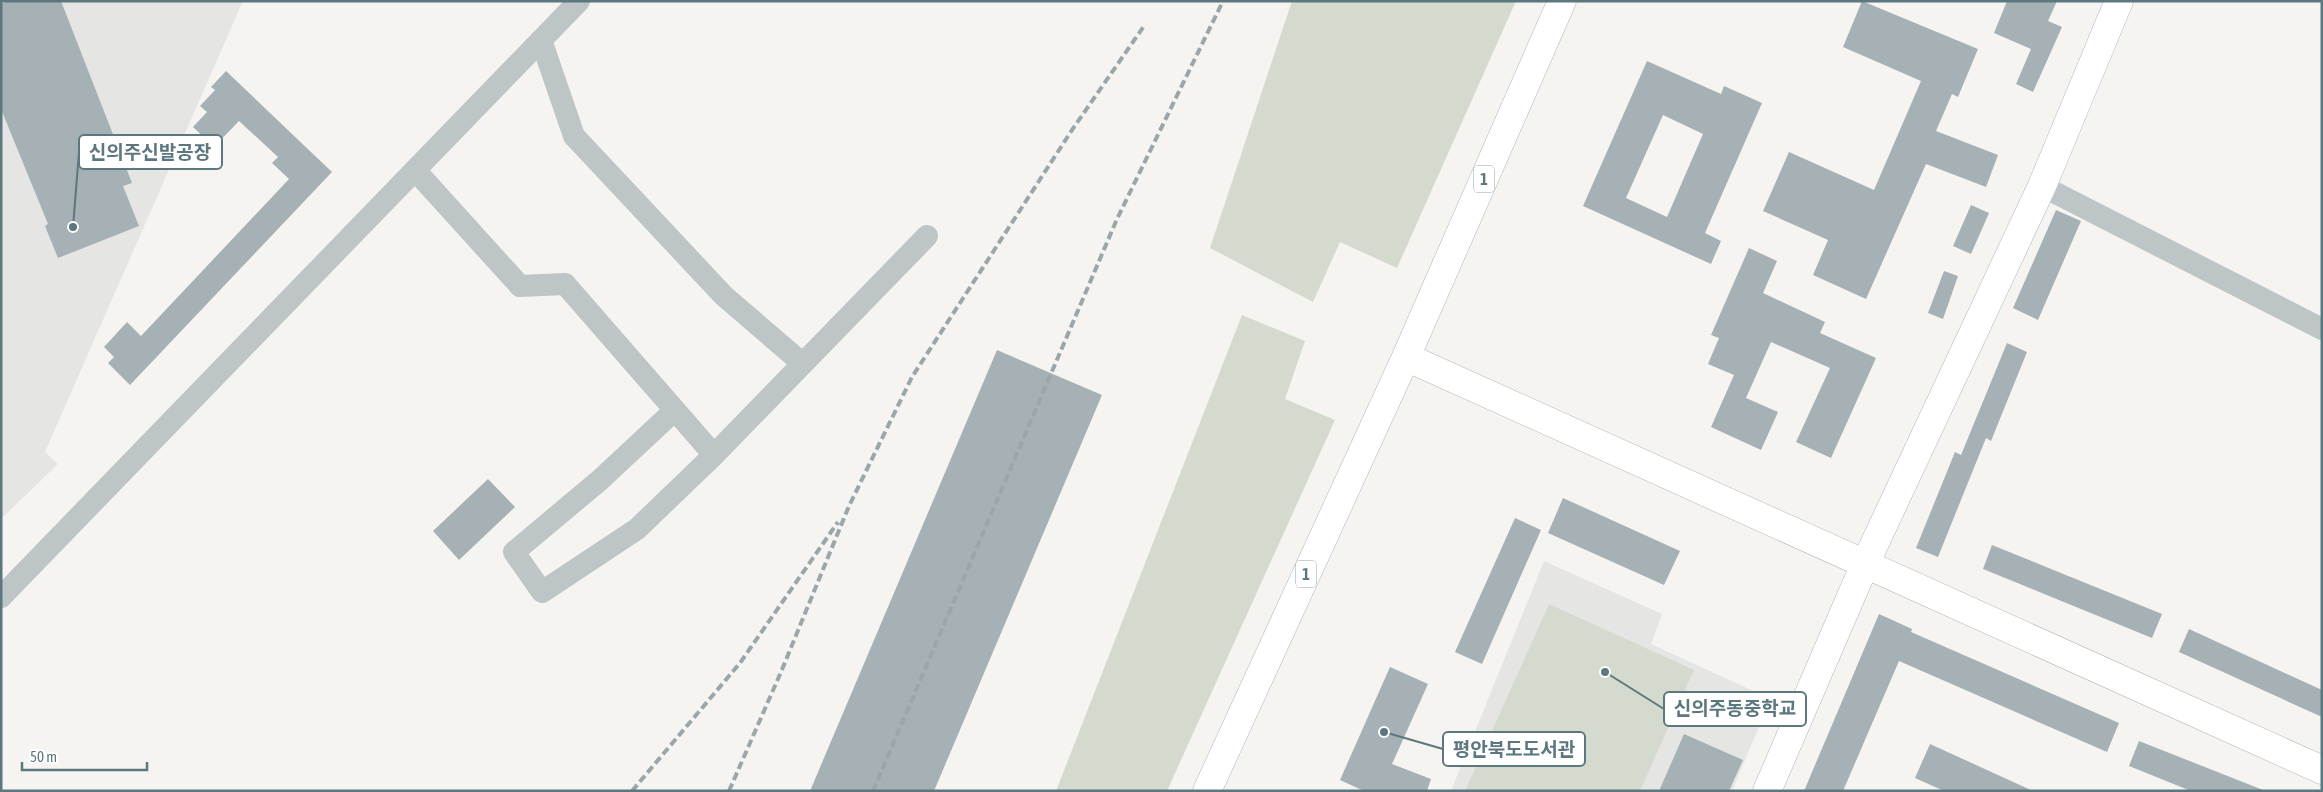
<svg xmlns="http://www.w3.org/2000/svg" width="2323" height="792" font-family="'Asap Condensed','Noto Sans KR',sans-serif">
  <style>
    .built { fill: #e5e5e4 }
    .green { fill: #d5dacf }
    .building { fill: #a5b1b4; fill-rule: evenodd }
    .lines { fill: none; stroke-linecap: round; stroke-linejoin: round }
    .major-casing { stroke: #afb7b9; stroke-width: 29 }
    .minor { stroke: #bec5c7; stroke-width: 22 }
    .major { stroke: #fff; stroke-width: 28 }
    .rail { stroke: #9ba6aa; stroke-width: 4; stroke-dasharray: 8 4; stroke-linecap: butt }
    .labels { text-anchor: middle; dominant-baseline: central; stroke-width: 5; stroke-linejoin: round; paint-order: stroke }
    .shield { fill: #fff; stroke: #8ea0a5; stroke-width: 1 }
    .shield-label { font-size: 16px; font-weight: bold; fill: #5d777e }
    .leader { fill: none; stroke: #5d777e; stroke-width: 2 }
    .callout-dot { fill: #5d777e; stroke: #fff; stroke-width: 2 }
    .callout { fill: #fff; stroke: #5d777e; stroke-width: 2 }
    .callout-label { font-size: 19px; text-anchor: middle; font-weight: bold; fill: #5d777e }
  </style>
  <rect width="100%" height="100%" fill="#f5f4f0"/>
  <!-- built -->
  <path class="built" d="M1,1H243L45,452L58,464L1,519Z
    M1544,561L1662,614L1651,644L1771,699L1732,791H1451Z"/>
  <!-- green -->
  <path class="green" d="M1292,1H1516L1397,268L1340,242L1313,302L1210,248Z
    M1242,315L1305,341L1285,399L1335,420L1167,791H1056Z
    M1549,604L1694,670L1640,791H1465Z"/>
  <!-- building -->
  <path class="building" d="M8,1H61L132,183L123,186L139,226L58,258L45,226L48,224L1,109V4Z
    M1862,1L1978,49L1958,97L1952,94L1936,131L1998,155L1986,187L1926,164L1866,299L1813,275L1828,240L1763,211L1789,152L1874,190L1921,81L1843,47Z
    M2007,1H2057L2048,21L2062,27L2033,92L2016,84L2031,49L1994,33Z
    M1647,61L1721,94L1724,86L1762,103L1705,233L1721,241L1711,264L1583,206ZM1663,115L1703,134L1667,217L1626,198Z
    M226,71L332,172L130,385L108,363L114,357L104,347L127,322L141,336L289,179L272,163L278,157L239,121L214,147L193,127L207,112L200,106L215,90L211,87Z
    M1971,205L1989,213L1971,254L1953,246Z
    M2056,210L2081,221L2038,320L2013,308Z
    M1749,248L1777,261L1763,293L1825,322L1820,333L1876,358L1831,458L1796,442L1830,368L1771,342L1746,398L1778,412L1761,450L1711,427L1734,375L1708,364L1719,338L1711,335Z
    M1944,271L1958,276L1943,319L1928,313Z
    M2007,343L2027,352L1991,441L1986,438L1938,557L1916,548L1955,452L1961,455Z
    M997,350L1102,395L934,791H810Z
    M488,479L515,507L459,560L433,531Z
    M1563,498L1680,551L1664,585L1548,533Z
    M1515,518L1541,530L1482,664L1455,652Z
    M1992,545L2162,614L2152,638L1983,569Z
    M1879,614L1912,629L1911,632L2119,723L2107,752L1899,661L1843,791H1804Z
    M2189,629L2322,690V717L2179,652Z
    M1390,667L1428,684L1392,764L1431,779L1427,791H1364L1340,780Z
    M1684,734L1743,760L1729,791H1659Z
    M2139,741L2263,790V791H2191L2129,766Z
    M1930,744L2033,791H1944L1915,778Z"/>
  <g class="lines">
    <!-- major casing -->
    <g class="major-casing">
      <path id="major" d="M1406,357L2322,770
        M1207,791L1406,357L1562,1
        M1767,791L1865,564L2042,186L2119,1"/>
    </g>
    <!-- minor -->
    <path class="minor" d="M541,40L574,136L724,296L802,363
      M415,170L520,286L565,284L714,455
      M2042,186L2322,329
      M675,410L600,480L514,552L542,592L637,529L714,455L927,236
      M1,597L579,1"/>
    <!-- major -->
    <use href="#major" class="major"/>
    <!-- rail -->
    <path class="rail" d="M632,791L740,663L838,522
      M729,791L781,672L849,506L912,377L1072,130L1144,26
      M873,791L1117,219L1223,1"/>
  </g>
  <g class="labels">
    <!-- shield labels -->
    <g class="shield">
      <rect x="1474" y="165.5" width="20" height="27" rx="4"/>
      <rect x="1296" y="560.5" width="20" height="27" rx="4"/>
    </g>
    <g class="shield-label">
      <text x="1484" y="179">1</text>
      <text x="1306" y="574">1</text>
    </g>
  </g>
  <!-- callouts -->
  <path class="leader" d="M73 227L79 152M1605 672L1664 709M1384 732L1443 749"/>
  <g class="callout-dot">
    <circle cx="73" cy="227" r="5"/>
    <circle cx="1605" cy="672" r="5"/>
    <circle cx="1384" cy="732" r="5"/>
  </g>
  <g class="callout">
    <rect x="79" y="135" width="143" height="34" rx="5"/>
    <rect x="1664" y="692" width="142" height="34" rx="5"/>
    <rect x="1443" y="732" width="142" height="34" rx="5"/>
  </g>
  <g class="callout-label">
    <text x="150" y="159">신의주신발공장</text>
    <text x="1735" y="715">신의주동중학교</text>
    <text x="1514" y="756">평안북도도서관</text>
  </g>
  <!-- border -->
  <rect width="2323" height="792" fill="none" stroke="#5d777e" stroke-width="5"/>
  <!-- scale -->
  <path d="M22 762v8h125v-8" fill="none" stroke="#5d777e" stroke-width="2.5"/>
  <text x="30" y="762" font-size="15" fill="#5d777e" stroke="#ffffff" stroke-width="4" paint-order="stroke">50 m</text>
</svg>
